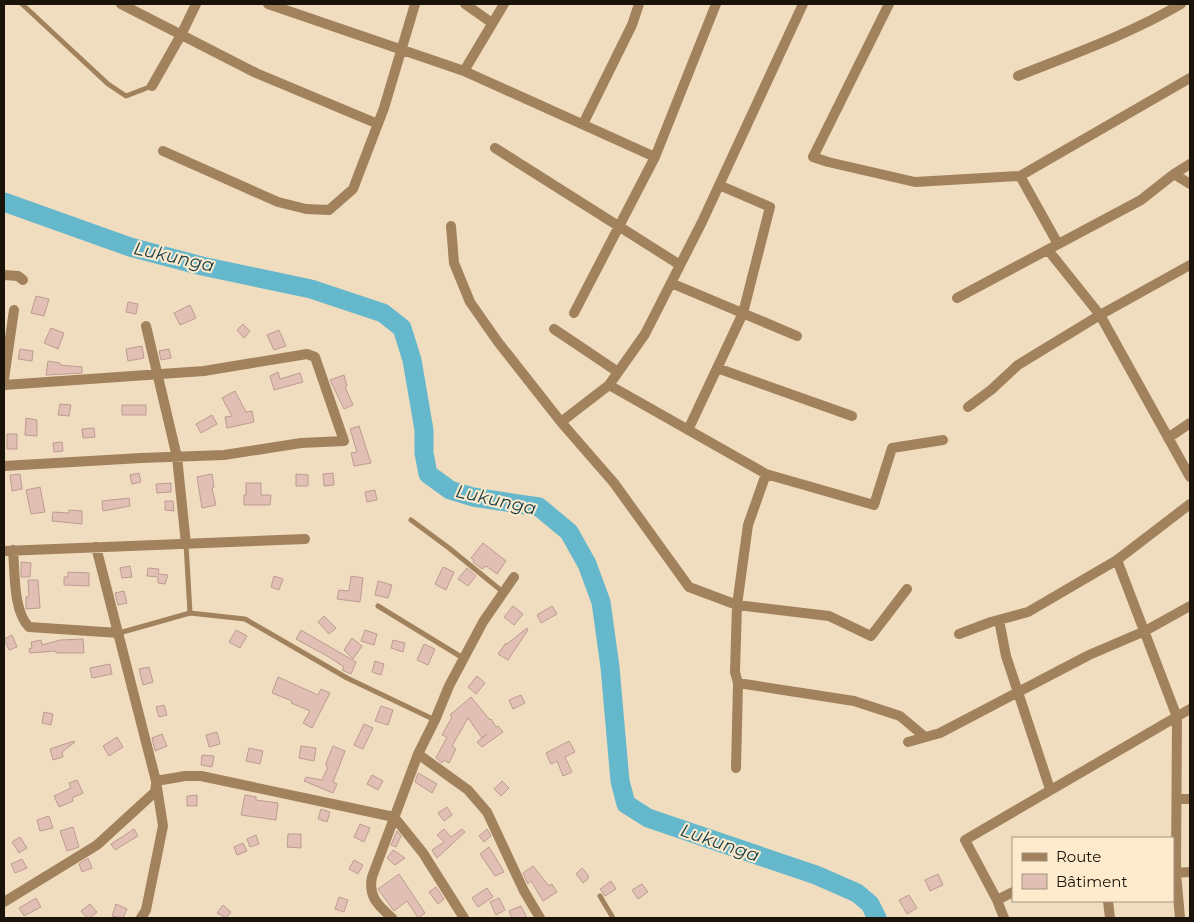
<svg xmlns="http://www.w3.org/2000/svg" width="1194" height="922" font-family="Montserrat,sans-serif">
  <style>
    .lines { fill: none; stroke-linecap: round; stroke-linejoin: round }
    .river { stroke: #65b8cc; stroke-width: 19 }
    .building { fill: #e2bfb4; stroke: #bd9c91 }
    .service { stroke: #a2825c; stroke-width: 5 }
    .minor { stroke: #a2825c; stroke-width: 10 }
    .labels { text-anchor: middle; dominant-baseline: central; stroke-width: 4; stroke-linejoin: round; paint-order: stroke }
    .water-label { font-size: 18px; font-style: italic; fill: #183f48; stroke: #feeacd }
  </style>
  <rect width="100%" height="100%" fill="#f0ddc0"/>
  <g class="lines">
    <!-- river -->
    <path class="river" d="M4,202L130,247L202,266L311,289L383,313L402,328L412,360L424,430V453L428,474L450,490L473,497L539,507L569,532L587,564L601,602L610,667L620,781L626,804L648,818L816,875L857,893L870,904L877,918"/>
  </g>
  <!-- building -->
  <path class="building" d="M36,296L49,299L44,316L31,313Z
    M128,302L138,304L136,314L126,312Z
    M190,305L196,318L180,325L174,313Z
    M243,324L250,331L244,338L237,330Z
    M51,328L64,333L58,349L44,343Z
    M279,330L286,346L274,350L267,335Z
    M142,346L144,358L128,361L126,349Z
    M20,349L33,351L32,361L18,359Z
    M169,349L171,358L161,360L159,351Z
    M48,361L60,363V365L82,367V373L46,375Z
    M278,372L280,379L300,373L303,382L274,390L270,376Z
    M344,375L347,386L345,387L353,405L344,409L330,380Z
    M235,391L246,412L252,411L254,422L227,428L225,417L232,416L222,398Z
    M60,404L71,405L69,416L58,415Z
    M122,405H146V415H122Z
    M212,415L217,424L201,433L196,424Z
    M26,418L37,420V436L25,435Z
    M359,426L371,463L354,466L351,453L357,452L350,429Z
    M94,428L95,437L83,438L82,429Z
    M7,434H17V449H7Z
    M62,442L63,451L54,452L53,443Z
    M139,473L141,482L132,484L130,475Z
    M333,473L334,485L324,486L323,474Z
    M20,474L22,489L12,491L10,475Z
    M212,474L214,487L212,488L216,505L202,508L197,477Z
    M296,474L308,475V486H296Z
    M171,483V492L157,493L156,484Z
    M246,483H261V495H271L270,505H244V495H246Z
    M40,487L45,512L31,514L26,490Z
    M375,490L377,500L367,502L365,492Z
    M129,498L130,506L103,511L102,501Z
    M165,501H173L174,511L165,510Z
    M69,510L82,511V524L52,521L53,512L69,513Z
    M483,543L506,561L497,574L486,566L482,569L473,562L474,560L471,558Z
    M21,562L31,563L30,577H21Z
    M130,566L132,577L122,578L120,568Z
    M443,567L454,572L446,590L435,584Z
    M148,568L159,569L158,574L168,575L165,584L158,583V577L147,576Z
    M467,568L476,576L468,586L458,579Z
    M68,572L89,573V586L64,585V577H68Z
    M274,576L283,579L279,590L271,587Z
    M351,576L363,578L360,602L337,599L339,590L349,591Z
    M28,580H38L40,608L26,609V597L29,596Z
    M378,581L392,585L388,598L375,595Z
    M124,591L127,603L118,605L115,593Z
    M513,606L523,614L514,625L504,617Z
    M552,606L557,614L541,623L537,615Z
    M324,616L336,628L329,634L318,622Z
    M527,628L528,630L508,660L498,654L506,643L507,644Z
    M236,630L247,636L240,648L229,642Z
    M301,630L356,662L351,674L342,670L344,667L329,657L296,639Z
    M365,630L377,634L374,645L361,641Z
    M12,635L17,647L9,650L4,639Z
    M352,638L362,646L353,659L344,650Z
    M83,639L84,653H56V651L30,653L29,649L32,648L31,642L41,640L42,645L60,640Z
    M393,640L405,643L403,652L391,648Z
    M424,644L435,649L428,665L417,660Z
    M375,661L384,664L381,675L372,672Z
    M110,664L112,674L92,678L90,668Z
    M149,667L153,682L143,685L139,669Z
    M477,676L485,683L476,694L468,687Z
    M278,677L318,695L321,689L330,693L312,728L303,723L310,711L291,703L292,701L272,693Z
    M521,695L525,703L513,709L509,700Z
    M471,697L490,720L491,719L496,727L498,726L503,732L482,747L477,742L487,734L482,738L468,718L452,746L456,749L449,763L444,760L442,763L436,758L447,737L442,735L452,717L450,715Z
    M164,705L167,715L159,717L156,707Z
    M381,706L393,710L388,725L375,721Z
    M44,712L53,714L51,725L42,723Z
    M364,724L373,728L363,749L354,745Z
    M217,732L220,744L209,747L206,735Z
    M162,734L167,746L155,751L152,738Z
    M117,737L123,747L109,756L103,746Z
    M74,741L75,742L62,752L63,757L53,760L50,749Z
    M569,741L575,752L565,757L572,772L563,776L557,761L551,764L546,753Z
    M301,746L316,748L314,761L299,758Z
    M333,746L345,751L333,782L337,784L333,793L304,781L306,777L322,780L328,767L326,766V763Z
    M249,748L263,751L260,764L246,761Z
    M202,755L214,756L212,767L201,765Z
    M418,773L437,784L432,793L415,782Z
    M372,775L383,781L378,790L367,784Z
    M77,780L83,793L72,798L73,801L59,807L54,796L71,788L69,783Z
    M502,781L509,788L501,796L494,789Z
    M197,795V806H187V796Z
    M245,795L256,797V800L278,803L276,820L241,815Z
    M447,807L452,815L444,821L438,813Z
    M321,809L330,812L327,822L318,819Z
    M49,816L53,828L40,831L37,820Z
    M360,824L370,828L364,842L354,837Z
    M73,827L79,847L67,851L60,831Z
    M134,829L138,836L115,850L111,844Z
    M444,829L451,837L462,829L465,832L437,858L432,850L444,842L437,835Z
    M487,829L491,836L484,842L479,836Z
    M397,831L401,836L396,847L391,845Z
    M288,834H301V848L287,847Z
    M256,835L259,844L250,847L247,839Z
    M20,837L27,848L19,853L12,842Z
    M243,843L247,851L237,855L234,847Z
    M489,847L504,872L495,876L480,854Z
    M393,850L405,858L395,865L387,858Z
    M88,858L92,868L82,872L79,864Z
    M22,859L27,868L15,873L11,864Z
    M354,860L363,865L358,874L349,869Z
    M533,866L549,886L552,884L557,892L543,901L531,881L528,884L523,873Z
    M582,868L588,875V879L583,883L576,874Z
    M399,874L425,913L418,918L407,901L394,911L378,889Z
    M938,874L943,885L930,891L925,880Z
    M611,881L616,889L605,896L600,889Z
    M642,884L648,892L638,899L632,890Z
    M436,887L444,899L438,904L429,892Z
    M487,888L493,897L478,907L472,898Z
    M909,895L917,908L907,914L899,900Z
    M339,897L348,900L344,912L335,909Z
    M36,898L41,907L24,916L19,908Z
    M499,898L505,910L496,915L490,902Z
    M90,904L97,912L90,918H87L81,911Z
    M116,904L127,909L123,918L112,916Z
    M223,905L231,912L226,918L217,913Z
    M521,906L527,918H512L509,911Z"/>
  <g class="lines">
    <!-- service -->
    <path class="service" d="M22,4L108,84L126,96L152,86
      M411,520L449,548L503,592
      M186,544L190,613
      M378,606L463,658
      M119,633L190,613L245,619L347,678L435,720
      M600,896L613,918"/>
    <!-- minor -->
    <path class="minor" d="M121,4L256,73L378,124
      M268,4L464,71L655,157
      M465,4L492,23
      M889,4L813,157L828,162L915,182L1020,176L1058,244
      M464,71L504,4
      M1018,76C1073,54 1130,34 1181,4
      M152,86L181,35L196,4
      M583,124L632,25L639,4
      M495,148L680,265
      M163,151L278,202L306,209L329,210L353,189L384,108L415,4
      M1174,174L1190,184
      M1020,176L1190,78
      M451,226L454,263L470,302L498,342L561,422L614,483L689,587L737,605L829,616L871,636L907,589
      M1048,250L1100,315L1190,477
      M4,275L18,276L23,280
      M671,283L797,336
      M957,298L1141,200L1174,174L1190,164
      M574,313L655,157L716,4
      M146,326L177,457L186,544
      M554,329L618,372
      M717,368L852,416
      M4,379L14,310
      M4,385L204,371L307,354L315,357L344,441L301,443L224,455L141,458L4,466
      M609,385L766,474L874,505L892,448L943,440
      M968,407L991,390L1018,365L1100,315L1190,265
      M561,422L609,385L645,334L702,222L803,4
      M688,430L743,313L770,207L719,185
      M1168,438L1190,423
      M96,547L156,781L163,826L146,910L141,918
      M13,550C15,572 13,611 29,627L119,633
      M4,551L305,539
      M1117,560L1177,717L1176,873L1180,918
      M999,620L1006,656L1050,789
      M959,634L991,622L1028,612L1117,560L1190,504
      M738,683L854,701L900,716L925,737
      M908,742L940,733L1089,655L1145,631L1190,606
      M418,754L468,790L487,812L524,891L540,918
      M736,768L738,683L735,672L737,605L748,525L766,474
      M156,781L185,776H201L394,817L423,853L464,918
      M1177,799H1190
      M1173,873L1190,872
      M997,900L1013,892
      M1108,901L1110,918
      M4,902L97,845L155,792L156,784
      M392,918C378,905 368,897 372,877L418,754L435,720L449,686L483,622L514,577
      M1004,918L997,900L965,840L1190,709"/>
  </g>
  <g class="labels">
    <!-- water labels -->
    <g class="water-label">
      <text transform="translate(174 257) rotate(13)">Lukunga</text>
      <text transform="translate(496 500) rotate(13)">Lukunga</text>
      <text transform="translate(720 843) rotate(19)">Lukunga</text>
    </g>
  </g>
  <!-- border -->
  <rect width="1194" height="922" fill="none" stroke="#1a1309" stroke-width="10"/>
  <!-- legend -->
  <rect x="1012" y="837" width="162" height="65" fill="#feeacd" stroke="#a3947f"/>
  <rect x="1022" y="853" width="25" height="8" fill="#a2825c" stroke="#a3947f"/>
  <text x="1056" y="862" font-size="15" fill="#1a1309">Route</text>
  <rect x="1022" y="874" width="25" height="15" fill="#e2bfb4" stroke="#a3947f"/>
  <text x="1056" y="887" font-size="15" fill="#1a1309">Bâtiment</text>
</svg>
